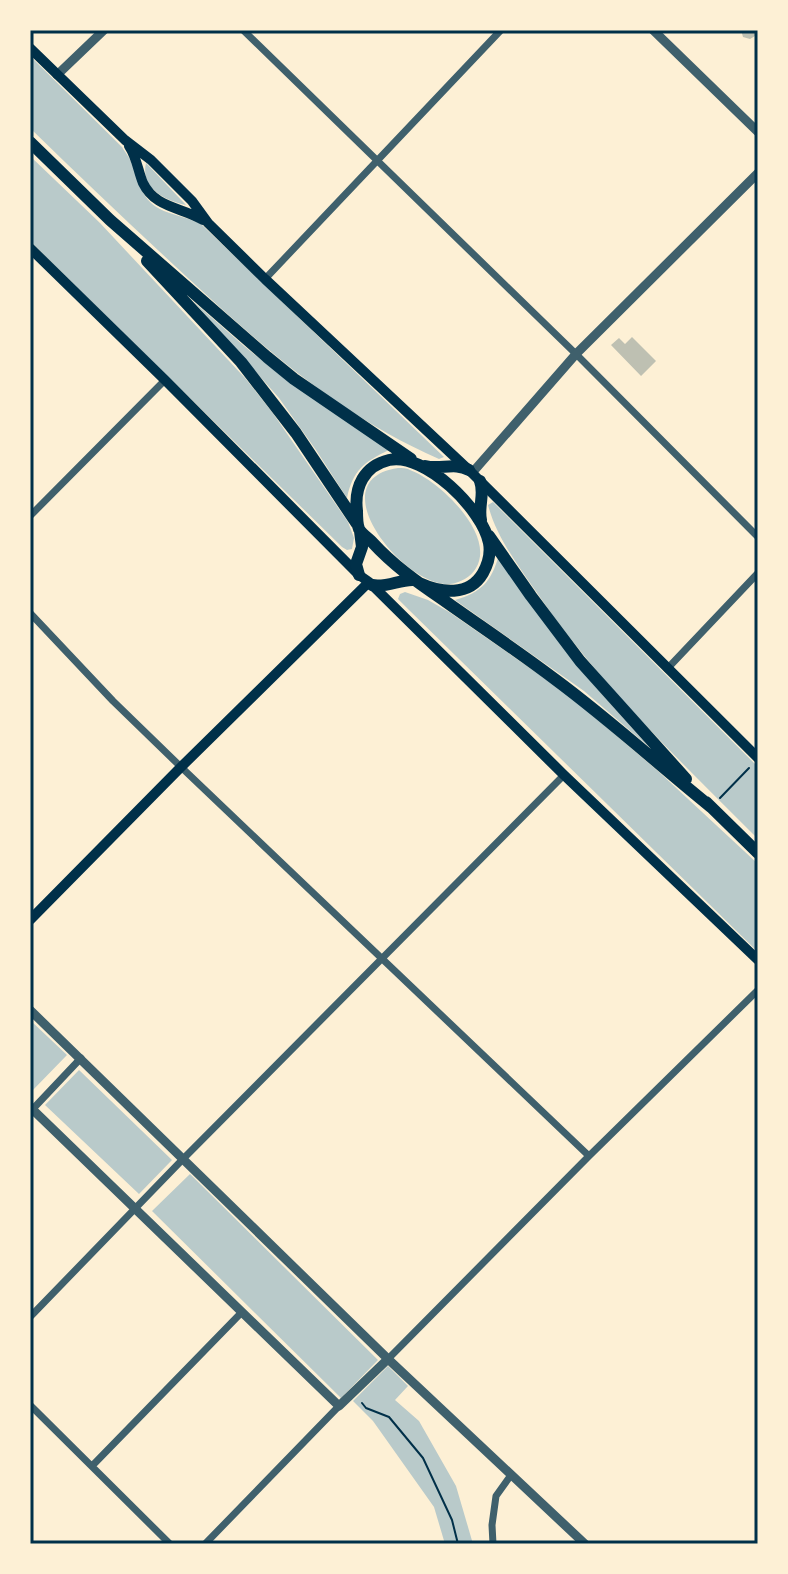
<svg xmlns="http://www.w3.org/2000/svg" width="788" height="1574" font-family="Quicksand,sans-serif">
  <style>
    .green { fill: #b9caca }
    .building { fill: #bec0b2 }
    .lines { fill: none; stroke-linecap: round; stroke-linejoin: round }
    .path { stroke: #003049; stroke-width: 2 }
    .minor { stroke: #3f606c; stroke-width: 7 }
    .tertiary { stroke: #3f606c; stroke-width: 9 }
    .secondary { stroke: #003049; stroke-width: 10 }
    .trunk { stroke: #003049; stroke-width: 12 }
    .neatline { fill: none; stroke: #003049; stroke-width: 3 }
  </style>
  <rect width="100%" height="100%" fill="#fdf0d5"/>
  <!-- green -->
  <path class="green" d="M30,56L122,147C125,152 130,158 132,164C140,184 141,201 164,211C177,216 189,218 201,224L444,457L439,459C341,416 266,350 189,279C135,229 82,179 30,128Z
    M30,156L100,223L245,378L272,412L348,522L354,538L352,549L347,550L342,547L30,241Z
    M146,163L186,205C165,201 140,188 146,163Z
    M194,302L244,346L285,379L389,450C364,462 353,470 347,498L316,450L279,398Z
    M398,468C402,468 407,468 410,470C440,481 496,535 476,568C471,577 460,583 450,584C405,588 317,480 398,468Z
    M493,502L758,767V839C679,760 598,683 535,590C517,564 496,536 488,505Z
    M499,555L593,684L649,747L584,691L455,600C482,592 491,582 499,555Z
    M405,592L428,600L449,612L570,696L659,772L758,864V952L409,610L398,599L400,594Z
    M30,1020L67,1055L32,1091L30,1089Z
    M79,1070L172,1160L139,1194L45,1105Z
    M190,1174L378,1360L341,1398L152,1211Z
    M388,1366L408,1386L395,1400L419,1421L456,1486L473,1544H445L434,1507L373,1421L353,1401Z"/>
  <!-- building -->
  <path class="building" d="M741,30H757L755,36L750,39L743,37Z
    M632,337L656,361L641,376L611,345L619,338L625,344Z"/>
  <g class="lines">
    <!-- path -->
    <path class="path" d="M720,798L749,768
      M362,1403L366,1408L389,1417L423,1458L452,1520L458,1544"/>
    <!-- minor -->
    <path class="minor" d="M243,30L576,354L758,537
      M265,279L501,30
      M30,516L165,380
      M30,613L113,701L181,767L589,1156
      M667,669L758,573
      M30,1112L81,1058
      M30,1317L183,1159L564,775
      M388,1359L589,1156L758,990
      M30,1405L170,1544
      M92,1466L241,1313
      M205,1544L339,1406
      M493,1544L492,1525L496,1496L511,1475"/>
    <!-- tertiary -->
    <path class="tertiary" d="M653,30L758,132
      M57,75L104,30
      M472,473L576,354L758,173
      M30,1010L388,1359L585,1544
      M30,1107L339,1406L388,1359"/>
    <!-- secondary -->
    <path class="secondary" d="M30,48L125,140L151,160L192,201L208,223L265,279L472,473L758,758
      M129,146C137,158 138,171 143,183C155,208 181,207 203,220
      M30,248L165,380L359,575L369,582L564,775L758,960
      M30,920L181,767L369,582"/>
    <!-- trunk -->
    <path class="trunk" d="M30,142L110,220L267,357L294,379L411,459
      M147,261L241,362L296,433L357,524
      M425,466C440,470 455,462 469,470
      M480,481C485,494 478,506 481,520
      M489,536L531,596L580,661L686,779
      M359,575L356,564L362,547L360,531
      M419,583C441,593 469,597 483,573C488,564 491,554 489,543C483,510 425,452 389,460C364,466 354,487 357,511C357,517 357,524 359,529C362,534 368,538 372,542C393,565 417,582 442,599C480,626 519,652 556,680C610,720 659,765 711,807
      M372,585C387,588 400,579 414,580
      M706,802L758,853"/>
  </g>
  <!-- border -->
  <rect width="788" height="1574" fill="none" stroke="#fdf0d5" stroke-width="64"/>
  <rect x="32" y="32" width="724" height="1510" class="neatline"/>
</svg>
